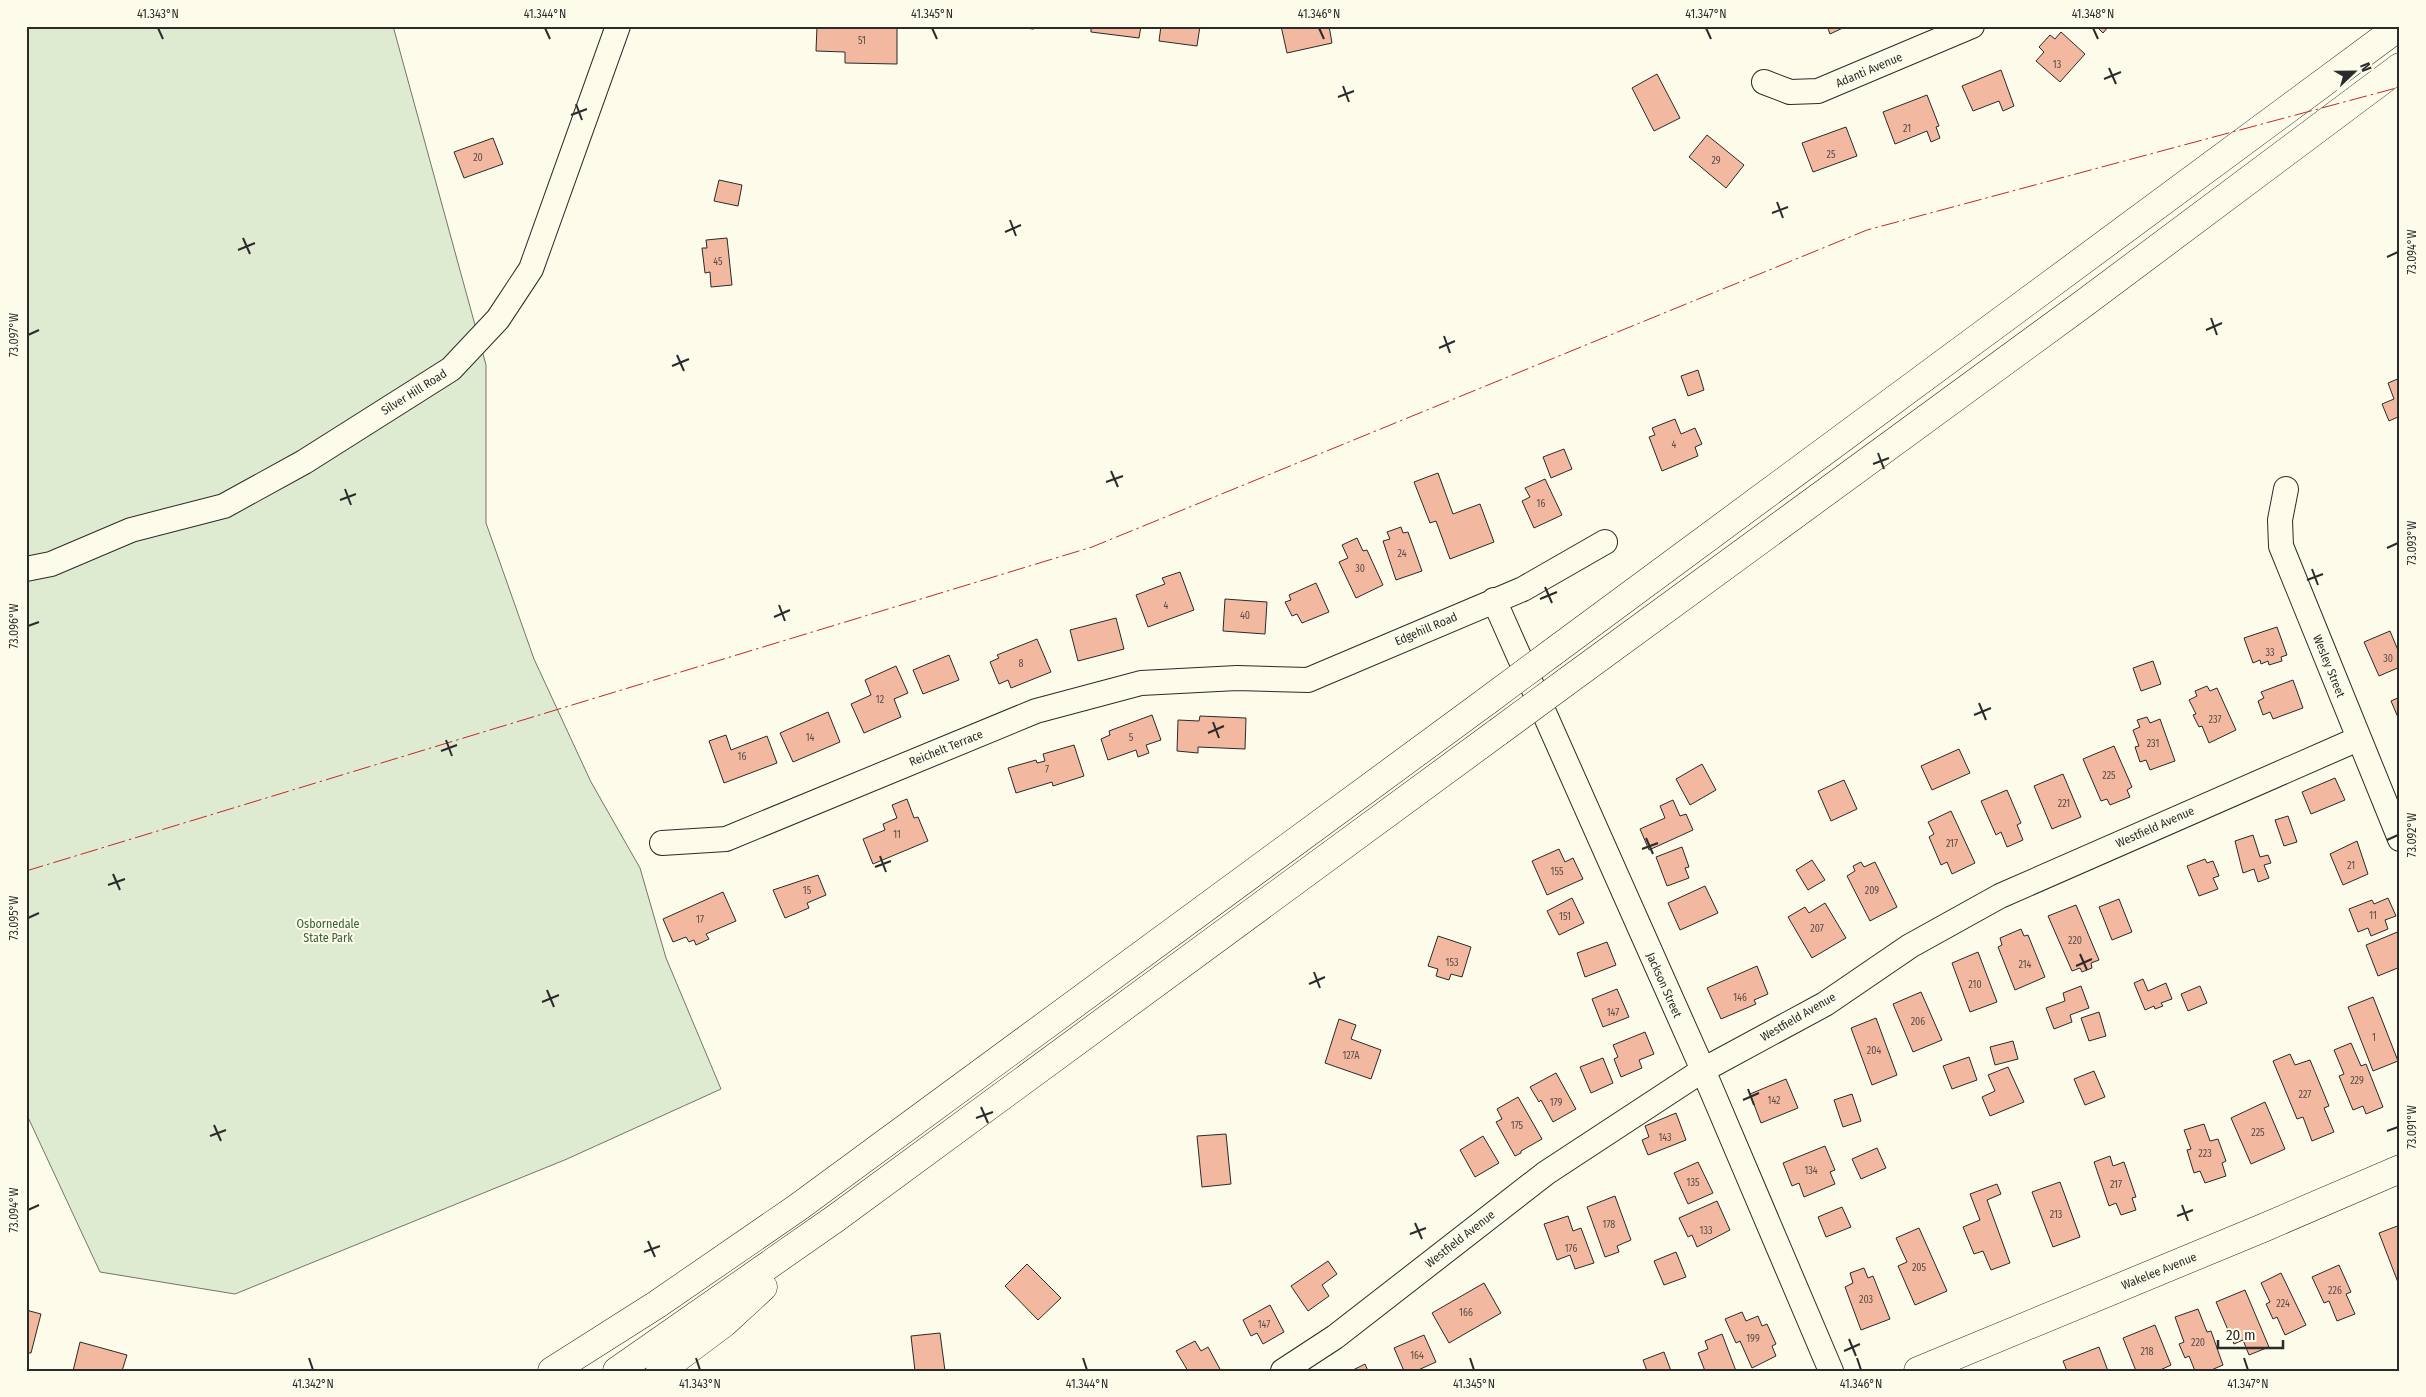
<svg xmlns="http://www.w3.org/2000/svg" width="2426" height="1397" font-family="'Fira Sans Condensed',sans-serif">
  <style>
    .green { fill: #deebd1; stroke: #74746e }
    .building { fill: #f2b8a0; stroke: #2b2b2b }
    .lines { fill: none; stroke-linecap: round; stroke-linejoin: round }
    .minor-casing { stroke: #2b2b2b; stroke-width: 26 }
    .major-casing { stroke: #2b2b2b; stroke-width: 29 }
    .highway-casing { stroke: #2b2b2b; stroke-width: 29 }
    .minor { stroke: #fdfbea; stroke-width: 24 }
    .major { stroke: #fdfbea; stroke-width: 28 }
    .highway { stroke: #fdfbea; stroke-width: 28 }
    .highway-bridge-casing { stroke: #2b2b2b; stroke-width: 29; stroke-linecap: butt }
    .highway-bridge { stroke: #fdfbea; stroke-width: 28 }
    .power { stroke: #c62828; stroke-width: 1; stroke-dasharray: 18 4 2.5 4; stroke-linecap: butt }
    .ticks { fill: none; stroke: #2b2b2b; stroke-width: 2 }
    .labels { text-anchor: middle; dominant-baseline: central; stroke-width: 4; stroke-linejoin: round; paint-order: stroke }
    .number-label { font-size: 10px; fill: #5d4e48 }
    .street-label { font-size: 12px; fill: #2b2b2b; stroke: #fdfbea }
    .park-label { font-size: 12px; fill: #34623c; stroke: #fdfbea }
    .neatline { fill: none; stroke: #2b2b2b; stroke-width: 2 }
    .ticks-label { font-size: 12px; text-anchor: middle; fill: #2b2b2b }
  </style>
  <rect width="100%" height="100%" fill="#fdfbea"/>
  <!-- green -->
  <path class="green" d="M26,26H393L486,365V523L534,659L591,782L640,868L666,958L721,1089L567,1159L235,1294L100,1272L26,1113Z"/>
  <!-- building -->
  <path class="building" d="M817,26H897V64L845,63V52L816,51Z
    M1004,26H1035L1034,29Z
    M1091,26H1141L1139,38L1091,32Z
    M1161,26H1200L1197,46L1159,41Z
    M1281,26H1329L1332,43L1287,53Z
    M1827,26H1847L1830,34Z
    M2096,26H2109L2103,33Z
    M2061,32L2085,54L2060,82L2036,61L2044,52L2039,47L2050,35L2055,39Z
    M2001,70L2014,106L2003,111L1999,101L1973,111L1962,86Z
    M1657,74L1680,118L1654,131L1632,88Z
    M1927,95L1939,126L1936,127L1940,138L1931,142L1927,131L1895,144L1883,112Z
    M1846,127L1857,156L1813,172L1802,143Z
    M1707,135L1744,165L1726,188L1689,157Z
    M493,138L503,164L464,178L454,152Z
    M719,180L742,185L738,206L714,201Z
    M727,238L732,285L711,287L710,272L705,273L702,248H707L706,240Z
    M1698,370L1704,390L1688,396L1681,376Z
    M2400,378V416L2389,421L2382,404L2394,399L2388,383Z
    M1675,419L1681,434L1695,428L1702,444L1695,447L1698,456L1662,471L1649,437L1655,435L1652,428Z
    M1564,449L1572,469L1551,478L1543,457Z
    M1438,473L1453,514L1480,504L1494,542L1450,559L1436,521L1430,523L1414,482Z
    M1545,479L1562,515L1534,528L1522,501L1530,497L1525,488Z
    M1401,527L1403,533L1408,532L1422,571L1396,580L1383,541L1390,539L1387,532Z
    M1357,538L1363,551L1367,550L1383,585L1356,598L1339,562L1348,558L1342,545Z
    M1180,572L1194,610L1148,627L1136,595L1165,584L1162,578Z
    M1316,583L1329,612L1302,623L1297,614L1292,616L1285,602L1291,600L1289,595Z
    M1225,599L1267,602L1265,634L1223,631Z
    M1116,618L1124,649L1078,661L1070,630Z
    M2277,627L2287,655L2281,657L2282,661L2269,665L2268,661L2261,664L2260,660L2253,663L2244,638Z
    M2390,631L2400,655V667L2379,676L2364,642Z
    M1037,639L1051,672L1011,688L1008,680L999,684L990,662L999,658L997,655Z
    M949,655L959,680L923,694L913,670Z
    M2153,661L2161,684L2141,691L2133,668Z
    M896,666L908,693L894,699L901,717L864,733L851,704L871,695L865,680Z
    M2293,680L2303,708L2273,719L2270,712L2263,715L2258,701L2264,698L2261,692Z
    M2207,686L2210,691L2217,688L2236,730L2209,743L2202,726L2199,727L2193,715L2196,714L2189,700L2197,696L2195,691Z
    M2400,697V722L2391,701Z
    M828,712L840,742L793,762L780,733Z
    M1152,715L1161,740L1146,745L1149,753L1138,757L1136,750L1108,760L1101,739L1110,735L1109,731Z
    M1200,716L1246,718L1245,749L1198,747V753L1177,751L1178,720L1199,721Z
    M2147,717L2150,723L2160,719L2175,761L2150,770L2146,760L2140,762L2135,747L2139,746L2133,730L2140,727L2137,720Z
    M726,735L731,750L767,736L777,763L724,783L709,741Z
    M1074,745L1084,776L1053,786L1052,782L1016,793L1008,768L1036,760L1037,763L1045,761L1043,754Z
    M2114,746L2132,787L2127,790L2130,797L2110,805L2107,799L2101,801L2083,759Z
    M1959,749L1970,773L1932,790L1921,766Z
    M1702,764L1716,790L1690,805L1676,779Z
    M2063,774L2081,817L2052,829L2034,786Z
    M2335,778L2345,800L2311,814L2302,792Z
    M1844,780L1857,809L1831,821L1818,791Z
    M2007,790L2021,823L2017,825L2023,840L2007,847L2001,832L1996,835L1981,801Z
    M907,799L914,818L918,817L928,841L873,864L863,839L885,830L883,824L897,818L892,805Z
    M1673,800L1680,816L1686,814L1693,830L1649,850L1640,829L1665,818L1660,806Z
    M1951,811L1975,863L1952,874L1947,862L1941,865L1929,837L1934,834L1928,822Z
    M2288,816L2297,842L2284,846L2275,820Z
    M2253,835L2260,857L2268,855L2271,863L2264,865L2269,878L2258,882L2254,869L2243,873L2235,841Z
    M2357,841L2368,874L2343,885L2330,854Z
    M1682,847L1689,867L1685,868L1689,878L1667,886L1656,857Z
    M1559,849L1565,862L1573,858L1583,879L1547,895L1532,861Z
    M2205,859L2207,863L2213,861L2219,876L2213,878L2218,889L2199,896L2187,866Z
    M1812,860L1825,880L1808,890L1796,870Z
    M1861,862L1864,867L1875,862L1897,907L1870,921L1847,876L1855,871L1853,866Z
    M818,875L826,895L807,903L809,908L785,918L773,890Z
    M1705,886L1718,913L1680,930L1668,903Z
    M723,892L736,921L706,934L709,939L696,945L694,940L689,942L686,937L673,942L663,919Z
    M1572,898L1584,923L1559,935L1547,911Z
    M2388,898L2396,916L2385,920L2388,929L2371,936L2368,928L2358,932L2349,909L2372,900L2374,904Z
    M2119,899L2132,932L2112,940L2099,907Z
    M1825,903L1846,938L1812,958L1788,917L1805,907L1809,913Z
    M2076,905L2099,960L2091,963L2092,968L2082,972L2080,968L2072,971L2048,916Z
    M2021,929L2024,936L2028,935L2045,977L2015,990L1998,947L2002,945L2000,938Z
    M2400,931V967L2378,976L2366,945Z
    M1438,936L1471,947L1462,977L1451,974L1449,980L1436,976L1438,969L1428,966Z
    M1607,942L1616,965L1585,977L1577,953Z
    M1978,952L1997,1002L1970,1012L1952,963Z
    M1757,966L1768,994L1754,1000L1756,1004L1721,1019L1707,988Z
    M2143,979L2148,991L2166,983L2172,999L2161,1003L2163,1006L2155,1009L2154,1006L2145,1010L2134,983Z
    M2081,986L2089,1008L2070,1015L2072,1022L2054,1029L2046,1008L2065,1001L2063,993Z
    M2200,986L2207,1003L2188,1011L2181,994Z
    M1617,989L1629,1017L1603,1027L1592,999Z
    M1921,992L1942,1040L1913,1052L1893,1004Z
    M2373,997L2398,1061L2373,1071L2348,1007Z
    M2099,1012L2106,1036L2089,1041L2081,1018Z
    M1876,1018L1897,1075L1872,1085L1851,1028Z
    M1339,1019L1356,1025L1351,1039L1381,1050L1371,1079L1325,1063Z
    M1645,1032L1654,1054L1639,1060L1642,1068L1621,1077L1614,1059L1618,1057L1613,1045Z
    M2013,1041L2018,1059L1995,1065L1990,1047Z
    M2351,1043L2361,1066L2366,1064L2383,1107L2366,1114L2363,1106L2353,1110L2339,1076L2344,1074L2334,1050Z
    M2290,1054L2295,1065L2310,1060L2329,1106L2324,1108L2334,1132L2312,1141L2303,1117L2297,1119L2273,1061Z
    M1969,1057L1977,1080L1952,1089L1943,1066Z
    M1603,1058L1613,1083L1591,1093L1580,1067Z
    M2008,1067L2024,1102L1990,1116L1982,1097L1995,1091L1988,1075Z
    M2094,1071L2105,1097L2085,1105L2074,1079Z
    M1556,1073L1576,1109L1553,1122L1541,1100L1539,1102L1530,1087Z
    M1786,1079L1798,1108L1761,1123L1750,1094Z
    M1852,1094L1861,1121L1843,1127L1834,1100Z
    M1518,1097L1542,1139L1521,1151V1153L1515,1156L1496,1122L1502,1119L1497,1109Z
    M2265,1102L2285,1149L2251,1164L2231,1118Z
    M1676,1113L1686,1140L1648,1155L1642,1140L1649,1137L1645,1126Z
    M2204,1124L2210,1141L2218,1139L2226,1161L2222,1163L2226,1176L2205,1183L2200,1171L2194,1173L2187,1150L2191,1149L2184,1130Z
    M1226,1134L1231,1184L1202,1187L1197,1136Z
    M1483,1136L1499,1163L1475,1177L1460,1150Z
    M1825,1146L1835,1170L1830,1172L1835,1184L1804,1197L1799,1183L1792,1186L1783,1163Z
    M1877,1148L1886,1168L1861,1179L1852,1159Z
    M2110,1156L2113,1166L2124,1162L2136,1197L2132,1198L2136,1210L2121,1215L2116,1203L2109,1206L2094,1162Z
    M1698,1162L1713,1193L1688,1204L1674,1173Z
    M2060,1182L2080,1237L2053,1247L2032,1192Z
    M1997,1184L2001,1194L1987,1200L2010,1263L1991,1270L1983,1251L1974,1254L1963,1227L1980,1220L1970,1194Z
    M1615,1196L1631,1240L1617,1246L1619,1252L1605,1257L1587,1207Z
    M1717,1201L1730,1230L1697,1247L1692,1235L1688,1237L1679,1218Z
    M1842,1207L1851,1227L1826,1237L1818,1217Z
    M1568,1216L1573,1231L1581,1228L1594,1263L1575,1269L1570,1255L1557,1260L1544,1224Z
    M2400,1225V1284L2399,1285L2379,1233Z
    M1919,1228L1947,1291L1915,1305L1898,1266L1907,1262L1896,1238Z
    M1676,1252L1686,1277L1664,1285L1654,1261Z
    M1328,1261L1337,1274L1322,1285L1329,1296L1308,1311L1291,1286Z
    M1027,1264L1061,1298L1038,1320L1005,1286Z
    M2339,1265L2351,1292L2346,1294L2355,1314L2337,1321L2329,1301L2324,1303L2312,1277Z
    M1864,1268L1868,1278L1873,1276L1890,1319L1861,1330L1845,1287L1853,1283L1850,1273Z
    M2281,1273L2306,1325L2285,1335L2277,1317L2273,1319L2266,1304L2270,1302L2261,1283Z
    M1484,1283L1501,1313L1449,1343L1432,1313Z
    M2245,1290L2269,1347L2249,1355L2243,1340L2234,1344L2216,1302Z
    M1270,1305L1284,1332L1263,1344L1257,1333L1251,1336L1243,1320Z
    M2198,1309L2207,1332L2211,1331L2223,1365L2209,1371H2195L2189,1356L2185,1358L2179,1344L2184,1342L2175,1317Z
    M26,1310L41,1314L31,1353H28L26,1360Z
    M1742,1312L1746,1321L1758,1316L1762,1326L1767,1324L1776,1344L1772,1346L1776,1356L1752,1368L1740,1341L1736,1343L1725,1319Z
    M2155,1325L2171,1365L2158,1371H2136L2123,1338Z
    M940,1333L945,1371H915L911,1336Z
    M1722,1334L1736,1371H1705L1698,1353L1708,1349L1705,1341Z
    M1424,1335L1436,1362L1416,1371H1404L1394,1348Z
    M1195,1341L1201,1351L1208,1347L1221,1371H1188L1176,1351Z
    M80,1342L127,1355L122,1371H73Z
    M2099,1347L2108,1371H2067L2063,1361Z
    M1664,1352L1671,1371H1647L1643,1360Z
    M1365,1364L1368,1371H1351Z"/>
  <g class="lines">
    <!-- minor casing -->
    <g class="minor-casing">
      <path id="minor" d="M1764,82L1790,92L1818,91L1972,26
        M2286,489L2280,520L2281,546L2400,839
        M26,569L51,564L131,530L224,506L304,462L451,369L498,319L531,269L618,26
        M1494,600L1703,1070L1831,1371
        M662,843L726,839L1036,711L1141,683L1237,678L1308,680L1523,589L1605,542
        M1283,1371L1335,1337L1546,1173L1703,1070L1825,1004L1910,946L2000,896L2358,739"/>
    </g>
    <!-- major casing -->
    <g class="major-casing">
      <path id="major" d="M1918,1371L2263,1228L2400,1169"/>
    </g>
    <!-- highway casing -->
    <g class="highway-casing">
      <path id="highway" d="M1553,652L2400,26
        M1566,682L2083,304L2400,67
        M552,1371L656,1305L797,1208L1487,701
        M617,1371L836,1218L1498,732
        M660,1371L724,1323L763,1287"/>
    </g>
    <!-- minor -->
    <use href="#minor" class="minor"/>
    <!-- major -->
    <use href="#major" class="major"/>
    <!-- highway -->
    <use href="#highway" class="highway"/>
    <!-- highway-bridge casing -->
    <g class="highway-bridge-casing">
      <path id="highway-bridge" d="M1487,701L1553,652
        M1498,732L1566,682"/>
    </g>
    <!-- highway-bridge -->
    <use href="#highway-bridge" class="highway-bridge"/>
    <!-- power -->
    <path class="power" d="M26,871L1092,547L1867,230L2400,87"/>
  </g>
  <!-- ticks -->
  <path class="ticks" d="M158,28L163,39M545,28L550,39M932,28L937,39M1319,28L1324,39M1706,28L1711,39M2093,28L2098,39M2109,68L2116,84M2104,79L2121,72M1343,86L1349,102M1338,97L1354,91M576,104L582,120M571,115L587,109M1777,202L1783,218M1772,213L1788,207M1010,220L1016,236M1005,232L1021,225M243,238L250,254M238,250L255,243M2387,257L2398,252M2211,318L2217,335M2206,330L2222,323M28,335L39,330M1444,336L1450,353M1439,348L1455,341M677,355L684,371M672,366L689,359M1878,453L1884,469M1873,464L1889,458M1111,471L1118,487M1106,482L1123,476M345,489L351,505M340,500L356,494M2387,548L2398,543M2312,569L2318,585M2307,580L2323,574M1545,587L1552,603M1540,599L1557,592M779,605L785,621M774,617L790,610M28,626L39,622M1979,703L1986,720M1974,715L1991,708M1213,722L1219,738M1208,733L1224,726M446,740L452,756M441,751L457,745M1646,838L1653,854M2387,840L2398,835M1642,849L1658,843M880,856L886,872M875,867L891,861M113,874L120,890M108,885L125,879M28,918L39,913M2080,954L2087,970M2076,966L2092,959M1314,972L1320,988M1309,984L1325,977M547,990L554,1007M542,1002L559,995M1748,1089L1754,1105M1743,1100L1759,1093M981,1107L988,1123M976,1118L993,1112M214,1125L221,1141M2387,1131L2398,1127M210,1136L226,1130M2182,1205L2188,1221M28,1210L39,1205M2177,1216L2193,1210M1415,1223L1422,1239M1410,1234L1426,1228M648,1241L655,1257M644,1252L660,1246M1849,1339L1856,1356M1844,1351L1860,1344M309,1358L313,1370M696,1358L700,1370M1083,1358L1087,1370M1470,1358L1474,1370M1857,1358L1861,1370M2244,1358L2248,1370"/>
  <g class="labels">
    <!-- number labels -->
    <g class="number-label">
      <text x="862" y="41">51</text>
      <text x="2057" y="65">13</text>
      <text x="1907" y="129">21</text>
      <text x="1831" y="155">25</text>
      <text x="478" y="158">20</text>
      <text x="1716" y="161">29</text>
      <text x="718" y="262">45</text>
      <text x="1674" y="445">4</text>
      <text x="1541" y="504">16</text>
      <text x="1402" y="554">24</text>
      <text x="1360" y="569">30</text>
      <text x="1166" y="606">4</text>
      <text x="1245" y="616">40</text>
      <text x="2270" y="653">33</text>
      <text x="2388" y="659">30</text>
      <text x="1021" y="664">8</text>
      <text x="880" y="700">12</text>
      <text x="2215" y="720">237</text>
      <text x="810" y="738">14</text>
      <text x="1131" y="738">5</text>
      <text x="2153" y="744">231</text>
      <text x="742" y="757">16</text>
      <text x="1047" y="770">7</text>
      <text x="2109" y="776">225</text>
      <text x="2064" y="804">221</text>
      <text x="897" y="835">11</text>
      <text x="1952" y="844">217</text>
      <text x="2351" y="866">21</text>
      <text x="1557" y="872">155</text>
      <text x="807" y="891">15</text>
      <text x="1872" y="891">209</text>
      <text x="2373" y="916">11</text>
      <text x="1565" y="917">151</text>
      <text x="700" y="920">17</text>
      <text x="1817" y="929">207</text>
      <text x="2075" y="941">220</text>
      <text x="1452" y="963">153</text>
      <text x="2025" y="965">214</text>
      <text x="1975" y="985">210</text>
      <text x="1740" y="998">146</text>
      <text x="1613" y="1013">147</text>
      <text x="1918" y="1022">206</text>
      <text x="2374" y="1038">1</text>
      <text x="1874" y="1051">204</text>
      <text x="1351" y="1056">127A</text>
      <text x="2357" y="1081">229</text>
      <text x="2305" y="1095">227</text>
      <text x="1774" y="1101">142</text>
      <text x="1556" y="1103">179</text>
      <text x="1517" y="1126">175</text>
      <text x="2258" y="1133">225</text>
      <text x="1665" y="1138">143</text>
      <text x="2205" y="1154">223</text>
      <text x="1811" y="1171">134</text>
      <text x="1693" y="1183">135</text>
      <text x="2116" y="1185">217</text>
      <text x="2056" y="1215">213</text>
      <text x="1609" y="1225">178</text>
      <text x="1706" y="1231">133</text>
      <text x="1571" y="1249">176</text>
      <text x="1919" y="1268">205</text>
      <text x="2335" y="1291">226</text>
      <text x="1866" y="1300">203</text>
      <text x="2283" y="1304">224</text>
      <text x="1466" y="1313">166</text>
      <text x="1264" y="1325">147</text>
      <text x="1753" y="1339">199</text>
      <text x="2198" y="1343">220</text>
      <text x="2147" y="1352">218</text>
      <text x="1417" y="1356">164</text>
    </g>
    <!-- street labels -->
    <g class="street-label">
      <text transform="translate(1869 70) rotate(-23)">Adanti Avenue</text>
      <text transform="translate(414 392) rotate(-32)">Silver Hill Road</text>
      <text transform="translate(1426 629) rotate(-23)">Edgehill Road</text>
      <text transform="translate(2329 666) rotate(68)">Wesley Street</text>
      <text transform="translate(946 748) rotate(-22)">Reichelt Terrace</text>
      <text transform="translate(2155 827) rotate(-24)">Westfield Avenue</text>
      <text transform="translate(1664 985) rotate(66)">Jackson Street</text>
      <text transform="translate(1798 1017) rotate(-30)">Westfield Avenue</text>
      <text transform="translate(1460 1239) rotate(-38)">Westfield Avenue</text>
      <text transform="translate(2159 1271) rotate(-22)">Wakelee Avenue</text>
    </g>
    <!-- park labels -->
    <g class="park-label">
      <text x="328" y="924">Osbornedale<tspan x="328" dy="14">State Park</tspan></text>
    </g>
  </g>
  <!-- border -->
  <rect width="2426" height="1397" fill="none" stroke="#fdfbea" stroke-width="55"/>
  <!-- north arrow -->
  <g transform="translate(2354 72) rotate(68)" stroke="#fdfbea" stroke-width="4" paint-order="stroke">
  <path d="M0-4L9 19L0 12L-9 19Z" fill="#2b2b2b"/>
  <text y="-8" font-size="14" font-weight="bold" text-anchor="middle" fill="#2b2b2b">N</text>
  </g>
  <!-- scale -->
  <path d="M2218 1340v8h65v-8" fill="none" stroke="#2b2b2b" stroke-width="2.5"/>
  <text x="2226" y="1340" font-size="15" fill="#2b2b2b" stroke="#fdfbea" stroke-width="4" paint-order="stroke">20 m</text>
  <rect x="28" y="28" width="2370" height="1342" class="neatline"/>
  <g class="ticks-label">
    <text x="158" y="18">41.343°N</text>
    <text x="545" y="18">41.344°N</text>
    <text x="932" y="18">41.345°N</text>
    <text x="1319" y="18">41.346°N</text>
    <text x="1706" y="18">41.347°N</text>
    <text x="2093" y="18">41.348°N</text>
    <text transform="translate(2412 252) rotate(-90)" y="4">73.094°W</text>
    <text transform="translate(14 335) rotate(-90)" y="4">73.097°W</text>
    <text transform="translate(2412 543) rotate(-90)" y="4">73.093°W</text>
    <text transform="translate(14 626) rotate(-90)" y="4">73.096°W</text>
    <text transform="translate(2412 835) rotate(-90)" y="4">73.092°W</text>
    <text transform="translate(14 918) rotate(-90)" y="4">73.095°W</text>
    <text transform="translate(2412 1127) rotate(-90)" y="4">73.091°W</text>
    <text transform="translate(14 1210) rotate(-90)" y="4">73.094°W</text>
    <text x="313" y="1388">41.342°N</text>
    <text x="700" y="1388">41.343°N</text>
    <text x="1087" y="1388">41.344°N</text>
    <text x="1474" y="1388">41.345°N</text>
    <text x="1861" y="1388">41.346°N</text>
    <text x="2248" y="1388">41.347°N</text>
  </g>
</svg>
